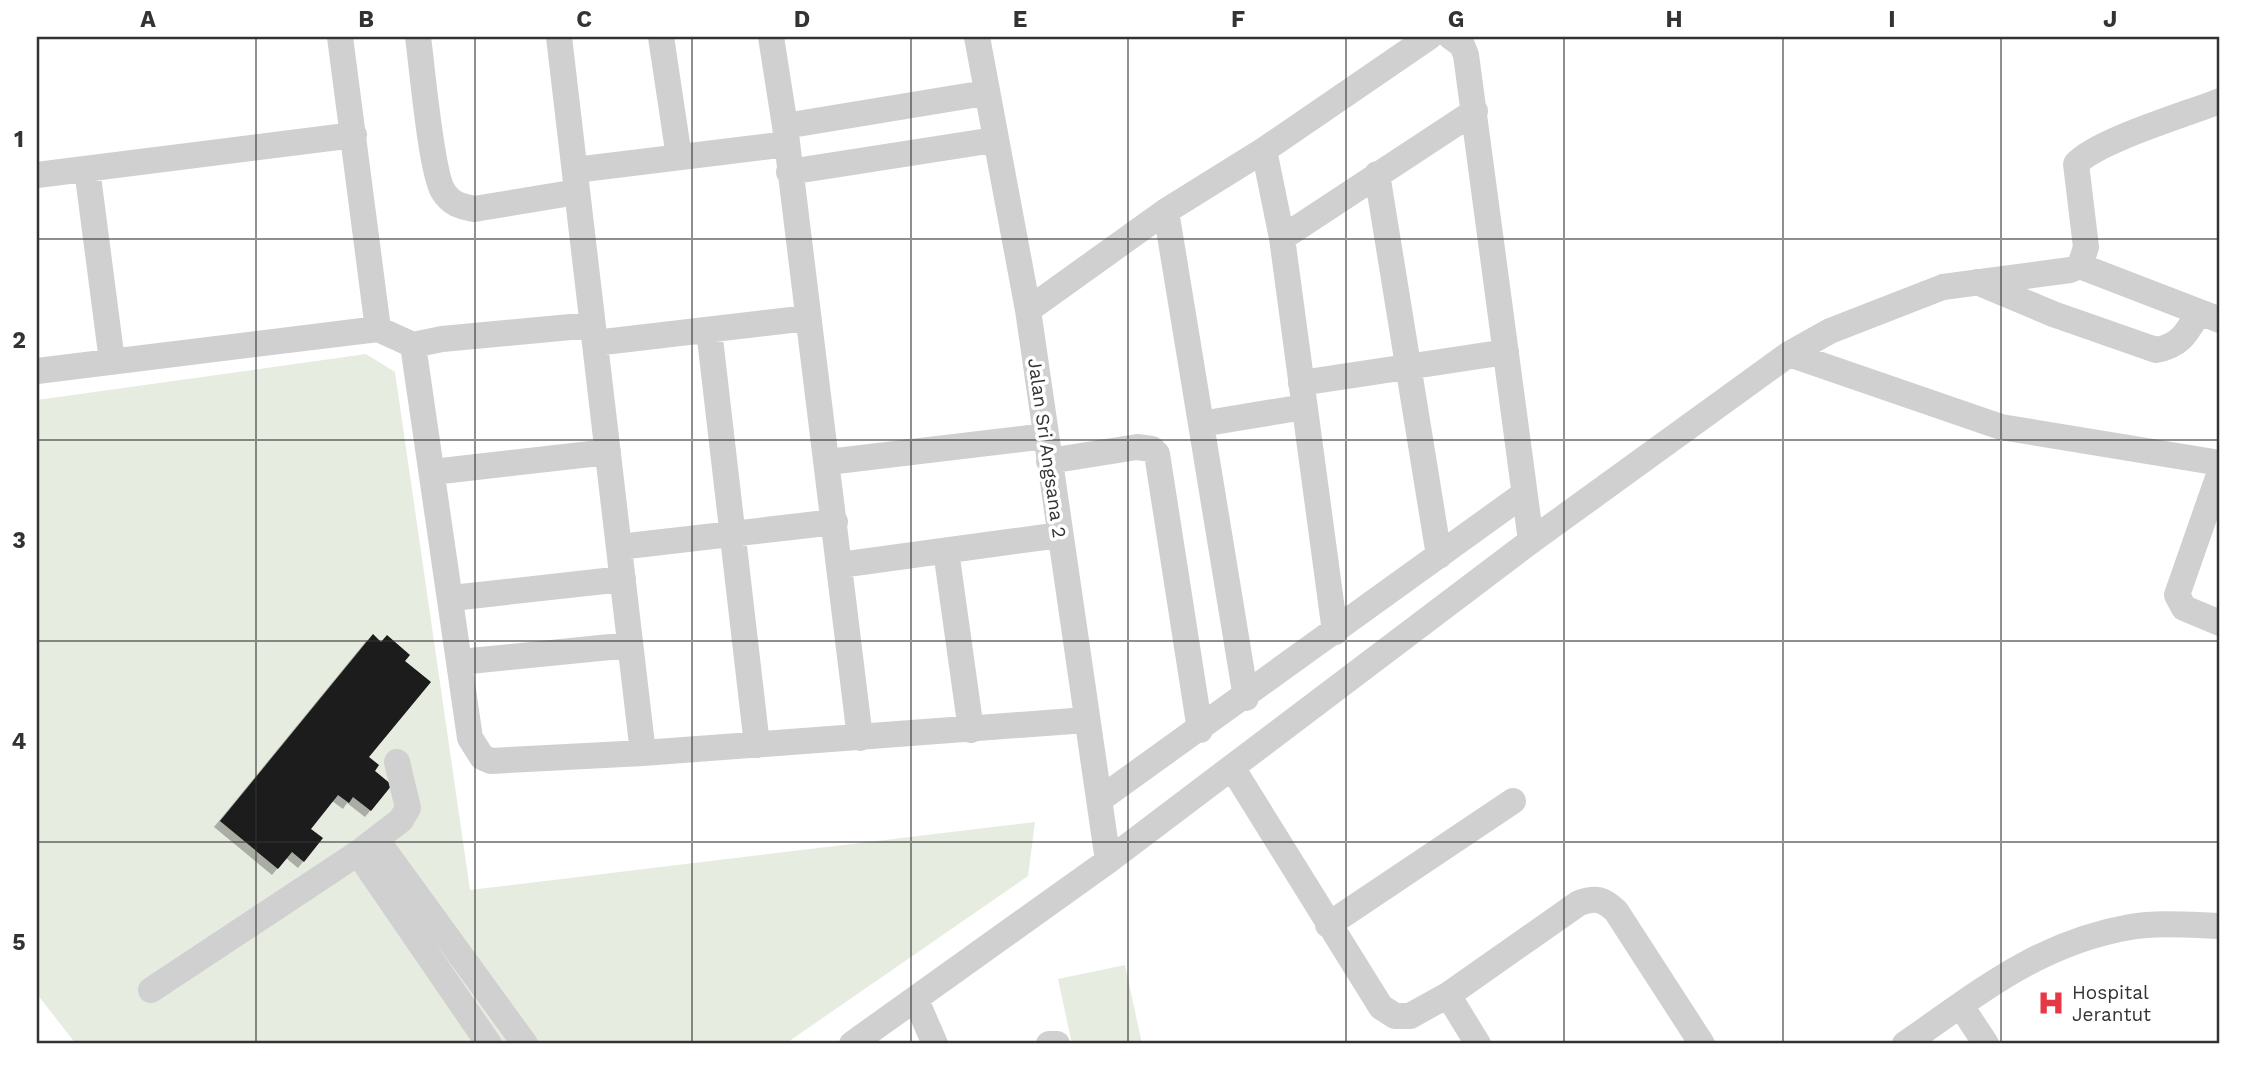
<svg xmlns="http://www.w3.org/2000/svg" width="2257" height="1081" font-family="'Work Sans',sans-serif">
  <style>
    .green { fill: #e6ecdf }
    .building { fill: #1a1a1a; filter: url(#shadow) }
    .lines { fill: none; stroke-linecap: round; stroke-linejoin: round }
    .minor { stroke: #d0d0d0; stroke-width: 26 }
    .grid { fill: none; stroke: #333; stroke-width: 2; stroke-opacity: 0.55 }
    .labels { text-anchor: middle; dominant-baseline: central; stroke-width: 7; stroke-linejoin: round; paint-order: stroke }
    .street-label { font-size: 19px; fill: #333; stroke: #fff }
    .poi-label { font-size: 19px; fill: #333; stroke: #fff; text-anchor: start }
    .neatline { fill: none; stroke: #333; stroke-width: 2.5 }
    .grid-label { font-size: 23px; text-anchor: middle; font-weight: bold; fill: #333 }
  </style>
  <defs>
    <filter id="shadow"><feDropShadow dx="-6" dy="6" stdDeviation="0" flood-color="#0004"/></filter>
  </defs>
  <rect width="100%" height="100%" fill="#fff"/>
  <!-- green -->
  <path class="green" d="M366,354L395,372L470,890L1035,822L1028,876L785,1044H76L37,994V400Z
    M1125,965L1142,1044H1072L1058,979Z"/>
  <!-- building -->
  <path class="building" d="M373,634L381,642L387,635L410,655L405,661L431,682L369,757L379,765L375,771L392,785L371,811L353,797L349,803L338,795L311,829L323,838L304,862L292,852L278,869L220,821Z"/>
  <g class="lines">
    <!-- minor -->
    <path class="minor" d="M340,37L378,329
      M418,37C422,66 431,171 443,191C451,204 460,206 474,209L577,192
      M559,37L643,753
      M661,37L679,157
      M771,37L785,126L860,738
      M977,37L1028,310L1108,861
      M1451,37L1462,45L1466,55L1531,541
      M785,126L985,93
      M1264,150L1282,238L1335,632
      M87,169L112,361
      M575,170L787,144
      M789,172L994,140
      M1377,174L1439,556
      M37,175L354,135
      M1166,211L1246,698
      M1282,238L1475,111
      M2080,266L2220,320
      M1977,282L2053,314L2156,350C2181,346 2187,332 2199,312
      M1028,310L1166,211L1264,150L1429,37
      M709,330L757,745
      M595,343L808,318
      M413,345L442,339L592,325
      M1789,354L2001,427L2220,463
      M37,371L378,329L413,345L470,738L482,757L491,761L643,753L1086,720
      M1301,383L1506,352
      M1201,424L1304,407
      M1049,461L1137,447L1152,449L1157,454L1200,730
      M828,462L1046,436
      M433,472L608,452
      M2220,472L2177,595L2184,608L2220,623
      M619,547L835,522
      M946,551L971,730
      M840,565L1060,535
      M452,598L623,579
      M460,662L630,645
      M1233,769L1381,1007L1395,1016H1410L1448,995L1579,903C1596,897 1603,899 1616,911L1702,1044
      M1099,800L1524,494
      M376,839L525,1044
      M358,853L489,1044
      M1328,925L1513,801
      M151,990L358,853L401,820L408,808L397,762
      M1448,995L1478,1044
      M916,1000L935,1044
      M1961,1006L1986,1044
      M852,1044L1108,861L1531,541L1789,354L1830,331L1943,287L2070,270L2080,266L2086,247L2076,164C2096,141 2187,114 2220,101
      M1049,1044H1057
      M1905,1044C1979,993 2038,943 2130,927C2158,922 2191,925 2220,926"/>
  </g>
  <!-- grid -->
  <path class="grid" d="M256,37V1044M475,37V1044M692,37V1044M911,37V1044M1128,37V1044M1346,37V1044M1564,37V1044M1783,37V1044M2001,37V1044M37,239H2220M37,440H2220M37,641H2220M37,842H2220"/>
  <!-- icons -->
  <defs>
    <g id="hospital-bare" transform="scale(2.1)"><path d="M-5-5h3v3.5h4V-5h3V5h-3V1.5h-4V5h-3Z" fill="#e63946" stroke="#fff" stroke-width="2.5" paint-order="stroke"/></g>
  </defs>
  <g fill-rule="evenodd">
    <use href="#hospital-bare" x="2051" y="1003"/>
  </g>
  <g class="labels">
    <!-- street labels -->
    <g class="street-label">
      <text transform="translate(1047 448) rotate(82)">Jalan Sri Angsana 2</text>
    </g>
    <!-- poi labels -->
    <g class="poi-label">
      <text x="2072" y="992">Hospital<tspan x="2072" dy="22">Jerantut</tspan></text>
    </g>
  </g>
  <!-- border -->
  <rect width="2257" height="1081" fill="none" stroke="#ffffff" stroke-width="77"/>
  <rect x="38" y="38" width="2180" height="1004" class="neatline"/>
  <g class="grid-label">
    <text x="148" y="27">A</text>
    <text x="366" y="27">B</text>
    <text x="584" y="27">C</text>
    <text x="802" y="27">D</text>
    <text x="1020" y="27">E</text>
    <text x="1238" y="27">F</text>
    <text x="1456" y="27">G</text>
    <text x="1674" y="27">H</text>
    <text x="1892" y="27">I</text>
    <text x="2110" y="27">J</text>
    <text x="19" y="147">1</text>
    <text x="19" y="348">2</text>
    <text x="19" y="548">3</text>
    <text x="19" y="749">4</text>
    <text x="19" y="950">5</text>
  </g>
</svg>
